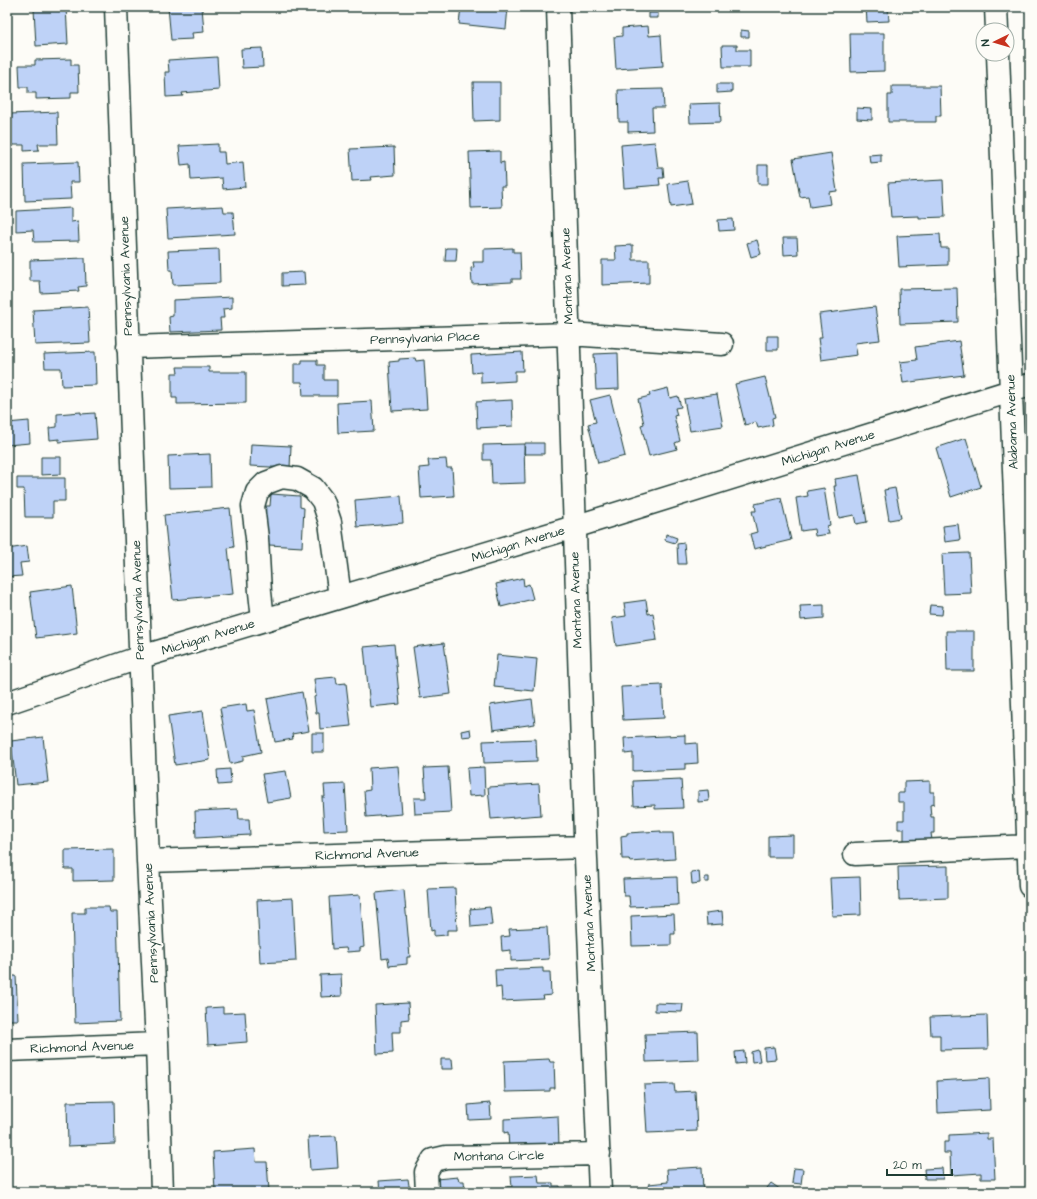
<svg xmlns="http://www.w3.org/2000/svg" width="1037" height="1199" font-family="'Architects Daughter',sans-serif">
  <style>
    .building { fill: #bed2f7; stroke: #1f3d34 }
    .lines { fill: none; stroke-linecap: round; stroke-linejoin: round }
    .minor-casing { stroke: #1f3d34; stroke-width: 25 }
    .minor { stroke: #fdfcf7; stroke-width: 22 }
    .labels { text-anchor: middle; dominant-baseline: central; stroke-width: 4; stroke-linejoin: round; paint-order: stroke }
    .street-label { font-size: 13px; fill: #1f3d34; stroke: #fdfcf7 }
  </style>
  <rect width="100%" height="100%" fill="#fdfcf7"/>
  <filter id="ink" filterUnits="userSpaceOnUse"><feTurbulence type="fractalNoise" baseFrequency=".025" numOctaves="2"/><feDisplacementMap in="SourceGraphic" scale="8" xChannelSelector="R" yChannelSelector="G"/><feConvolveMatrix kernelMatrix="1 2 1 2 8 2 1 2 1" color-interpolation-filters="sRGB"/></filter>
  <g filter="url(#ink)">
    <!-- building -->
    <path class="building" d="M66,7L68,44L36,46L34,9Z
      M168,7H202L204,32L192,33L193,39L171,40Z
      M461,7H508L506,29L459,24Z
      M866,7H888L889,21L867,22Z
      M649,13H658V18H649Z
      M648,26L649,36L661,35L663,66L616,69L614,37L622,36V28Z
      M741,30L749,31V37H741Z
      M850,33H884V71L851,72Z
      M722,45H737V50H750V67H723Z
      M262,48L263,67L242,68L241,49Z
      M217,57L219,90L182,93L183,96L166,97L165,72H169L168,60Z
      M71,59V65H78L79,92H71V98L36,99V93H28V87H20L19,65H35V60Z
      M473,82H500V120L474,121Z
      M717,84H732V92L717,93Z
      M892,86H940L941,116H936V122H888V95H892Z
      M663,89L664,108H652L653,131L628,132V122H619L618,90Z
      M720,103L721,122L690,123L689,104Z
      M857,108L872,109V120L857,119Z
      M57,112L58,144H38L39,150L24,151V145H11L10,139H7V119H10V114Z
      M655,142L658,168H663L664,178H659L660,185L624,188L621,145Z
      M218,144V152H224L225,164L243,162L245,187L223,189L222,178L191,180L190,164L181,165L179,146Z
      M394,147L395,175L371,177L372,180L352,181L350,149Z
      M500,151V163L504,162L505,186H501L502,207L471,208L469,152Z
      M831,153L837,191L829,192L831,204L810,207L808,196L800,197L793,159Z
      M881,154V162L870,163L869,155Z
      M78,162L79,182H70L71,199L25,201L24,164Z
      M758,165H768V184H758Z
      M943,180L945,217L919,218V216L891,217L888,183Z
      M688,181L692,204L671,207L668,184Z
      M223,206L224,212H233L235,234L168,238L166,209Z
      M71,208V222L78,221L79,241L34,242L33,230L16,231V211Z
      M733,219L734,230L719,231L718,220Z
      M940,234L941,248H948V265L899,267L897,236Z
      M783,238H797L798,254L784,255Z
      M757,240L761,254L751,257L747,243Z
      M633,245V260H649V283L602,285V260H616L615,246Z
      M446,248H457L456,261H445Z
      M513,248V252H520L521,279H512V282L472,284L471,268L474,267L473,262H484V249Z
      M219,249L220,283L173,285L172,270H169L168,251Z
      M85,258L86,286L78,287L79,291L41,293L40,281H30V260Z
      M304,272L305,285L282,286V273Z
      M957,288L958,322L900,324L899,289Z
      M232,297V308L223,309L224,318H220L221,330L170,332L169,317L173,316V300Z
      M88,307L90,343L35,345L33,310Z
      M875,307L880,340L855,343L857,355L821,360L818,338H822L819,314Z
      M767,336H778V350H767Z
      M959,341L964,375L903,383L900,362L917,360L915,347Z
      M95,352L96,385L62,386L61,368H45L44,354Z
      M522,352L523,371H515V381L481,383V372L472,373L471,355Z
      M618,353L619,389L596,390L594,354Z
      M415,358L416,361L424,360L427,409L392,411L389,362L399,361V359Z
      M302,360H317V365H324V380H337V396H303L302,382H294V364H302Z
      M177,367H209V372H246V403L177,404V398H172V373H178Z
      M765,377L775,417L772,418L773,425L758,428L756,422L745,425L735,384Z
      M668,388L670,398L678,396L681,407L675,408L677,415L674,416L680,441L675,443L677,449L649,456L641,425L644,424L638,399L650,396L649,393Z
      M717,394L723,426L690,431L684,399Z
      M610,395L625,456L598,463L588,424L596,422L590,400Z
      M512,400L513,426L477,428L476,402Z
      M372,401L374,431L338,433L337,403Z
      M81,412V414L95,413L97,439L59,442V439L50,440L49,428L57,427V414Z
      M29,421L30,443L7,445V423Z
      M966,438L981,487L951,497L936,448Z
      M525,443H544V454H524Z
      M251,444L291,446L290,468L250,466Z
      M524,444L525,483L492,484L491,460H483V445Z
      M210,454L211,487L169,488L168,456Z
      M41,457H61V474L41,475Z
      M446,459L447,468H452L454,496L421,498L419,468L429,467L428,460Z
      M859,475L867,522L856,524L854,515L839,518L834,486H836L835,479Z
      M17,478H65V501H53V517H25L24,489H17Z
      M824,488L830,525L827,526L829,534L815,536L814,529L801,531L796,498L808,496L807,491Z
      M895,488L901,518L889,520L884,490Z
      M271,494L300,496V507L304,508L302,547L269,545V543H261L265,520L266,506H270Z
      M401,496L403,523L357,527L355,500Z
      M781,498L791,540L754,549L750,534L757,532L752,511H756L755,504Z
      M230,508L234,547L228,548L233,594L173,600L164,515Z
      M958,524L960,540L945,542L943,526Z
      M666,534L677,538L675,543L665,540Z
      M684,543L686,564H678L677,544Z
      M27,546L29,562L20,563L22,576L7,577V549Z
      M969,553L971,593L944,594L942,554Z
      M523,578L524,586L529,584L533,599L501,607L496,584Z
      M72,586L77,633L36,638L30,592Z
      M646,600L648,614L653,613L657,640L616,646L612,618L626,616L624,603Z
      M824,605V618L801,620L800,606Z
      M930,605L943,606L942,615L929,614Z
      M946,631H974V671H947Z
      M444,643L451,694L420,698L413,647Z
      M394,644L400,704L370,707L364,647Z
      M497,655L537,659L534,691L494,687Z
      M336,677L337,684L346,683L351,726L320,729L319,713H316L314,697L316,696L314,679Z
      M662,685L664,718L623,720L621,687Z
      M302,692L309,731L292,734L293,739L275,742L267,699Z
      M532,699L535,724L493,730L490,705Z
      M246,704L247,711L254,710L261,752L243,756V761L230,764L220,708Z
      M203,711L210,760L175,765L168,716Z
      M470,729L471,736L462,737L461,731Z
      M312,733H324V752H312Z
      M685,735V744L697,743L698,763L685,764V769L633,771V753L625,754L624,738Z
      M43,737L48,782L16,785L11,741Z
      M536,739L537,761L484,763L483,741Z
      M398,766L402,814L366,817L364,791L370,790L369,768Z
      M448,767L451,812L415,814L414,798H426L424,768Z
      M484,767L485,795L469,796L467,768Z
      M230,769L231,784L218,785L217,770Z
      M286,771L291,798L267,802L262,774Z
      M681,779L683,808L655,809V805L634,806L633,781Z
      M930,781V792H934V804L930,805L931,817H934V833H931L932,840L904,841V829H898V820H904V802H898V793H904V782Z
      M345,784L348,830L324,831L322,797H325L324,785Z
      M539,784L541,815L491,819L488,787Z
      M708,790L709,801L698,802V791Z
      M238,809L239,819H249L250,835L196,838L195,811Z
      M661,831V833H673L675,859L630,862L629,859H622L621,836L627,835V833Z
      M793,835V857H768V836Z
      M114,849V880L73,881V869H65V850Z
      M948,866V898L899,900L898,867Z
      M699,871L700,883L692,884L691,872Z
      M677,877L678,905L630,907L629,896H624L623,879Z
      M705,877H709V882H705Z
      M860,877L861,915L832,916L830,878Z
      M455,888L457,930H447V935L434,936V930L431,931L428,889Z
      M404,890L410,957H407V964L389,966L388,958L382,959L376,893Z
      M360,895L364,947L360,948V951L347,952L346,948L332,949L329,897Z
      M293,898L296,961L260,963L257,900Z
      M85,907H109L110,912H117L120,1021L75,1023L72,913H85Z
      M490,907L492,925L471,927L470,909Z
      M722,911L723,924L707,925L706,913Z
      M674,914L675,934H671V945L632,946L631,916Z
      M547,927L549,959L511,961V950L502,951L501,937L510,936L509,929Z
      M543,968V972H550L551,995L543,996L544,999L502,1001L501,987L496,988L495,970Z
      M341,974L342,996L321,997L320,975Z
      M7,976H16L18,1020H7Z
      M408,1003L409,1019L401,1020V1032H392L393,1053L377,1054L375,1005Z
      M655,1003L683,1004L682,1012L655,1011Z
      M223,1007V1013L245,1012L247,1042L208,1045L206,1008Z
      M987,1015L988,1049L940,1050V1035H931L930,1017Z
      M698,1032L699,1060L646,1062L645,1034Z
      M774,1047L776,1059L765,1060L764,1048Z
      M758,1050L760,1061L752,1062L751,1052Z
      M744,1051L745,1063L736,1064L735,1052Z
      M441,1059H452L453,1069H441Z
      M549,1059L550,1062H554L555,1088H550V1091L505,1092L504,1061Z
      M989,1078L990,1110L938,1113L937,1081Z
      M674,1084L675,1092L695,1091L697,1131L647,1133L644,1085Z
      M114,1101L115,1144L68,1146L67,1102Z
      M490,1103L491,1119L469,1120L468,1105Z
      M558,1116L559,1146L509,1149L508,1132L504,1133V1119Z
      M8,1125L9,1145H7V1126Z
      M987,1133V1139H993L995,1179H981V1173L951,1175L950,1153H944V1142H949V1135Z
      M336,1136L338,1168L310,1170L308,1137Z
      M255,1149L256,1162H267L269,1191L215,1192L213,1152Z
      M702,1167L703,1192H650L649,1184L668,1182L667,1169Z
      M794,1168L803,1169L801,1184L792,1183Z
      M942,1168L943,1179H925L924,1169Z
      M538,1175L539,1183H553V1186H560V1192H507V1187H512L511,1176Z
      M458,1177L459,1181H464L465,1192H433L436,1179Z
      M408,1179L410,1192H380L379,1181Z
      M771,1183L784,1192H764Z"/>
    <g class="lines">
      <!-- minor casing -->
      <g class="minor-casing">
        <path id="minor" d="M116,7L148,861L157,1044L162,1192
          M558,7C567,283 575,559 585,835C589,954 596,1073 600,1192
          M996,7L997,30
          M998,54L1030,886
          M128,347L569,334L722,344
          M263,620L260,592L257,538L253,506L257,492L266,483L282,477L297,479L313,488L323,501L330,522L340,597
          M7,703L141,657L574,527L1030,385
          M855,854L1028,846
          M148,861L585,847
          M7,1050L157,1044
          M427,1192L426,1172L433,1160L446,1157L599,1154"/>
      </g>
      <!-- minor -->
      <use href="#minor" class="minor"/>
    </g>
  </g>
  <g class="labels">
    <!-- street labels -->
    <g class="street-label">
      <text transform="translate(126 276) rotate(-92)">Pennsylvania Avenue</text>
      <text transform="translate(567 276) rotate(-92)">Montana Avenue</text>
      <text transform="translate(425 338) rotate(-2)">Pennsylvania Place</text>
      <text transform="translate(1012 422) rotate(-92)">Alabama Avenue</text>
      <text transform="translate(828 448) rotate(-17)">Michigan Avenue</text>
      <text transform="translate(518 544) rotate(-17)">Michigan Avenue</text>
      <text transform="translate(138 600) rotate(-92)">Pennsylvania Avenue</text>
      <text transform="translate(576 600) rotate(-92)">Montana Avenue</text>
      <text transform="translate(208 637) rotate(-17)">Michigan Avenue</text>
      <text transform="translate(367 854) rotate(-2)">Richmond Avenue</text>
      <text transform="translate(151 923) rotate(-93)">Pennsylvania Avenue</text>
      <text transform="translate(589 923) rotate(-93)">Montana Avenue</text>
      <text transform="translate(82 1047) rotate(-2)">Richmond Avenue</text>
      <text transform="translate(499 1156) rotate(-1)">Montana Circle</text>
    </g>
  </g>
  <!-- margin -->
  <rect width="1037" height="1199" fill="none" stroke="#fdfcf7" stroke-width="24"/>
  <rect x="12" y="12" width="1013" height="1175" fill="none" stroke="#1f3d34" stroke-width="1.5" filter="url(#ink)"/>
  <!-- north arrow -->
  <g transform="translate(995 42) rotate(265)"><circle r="19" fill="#fdfcf7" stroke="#a4b0a9"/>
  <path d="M0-3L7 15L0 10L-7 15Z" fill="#c8321e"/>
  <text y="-6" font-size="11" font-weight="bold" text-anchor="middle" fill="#1f3d34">N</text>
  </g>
  <!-- scale -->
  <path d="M887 1169v6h65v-6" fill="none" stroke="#1f3d34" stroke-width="2"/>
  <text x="893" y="1169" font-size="12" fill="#1f3d34" stroke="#fdfcf7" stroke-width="3" paint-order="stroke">20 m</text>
</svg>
